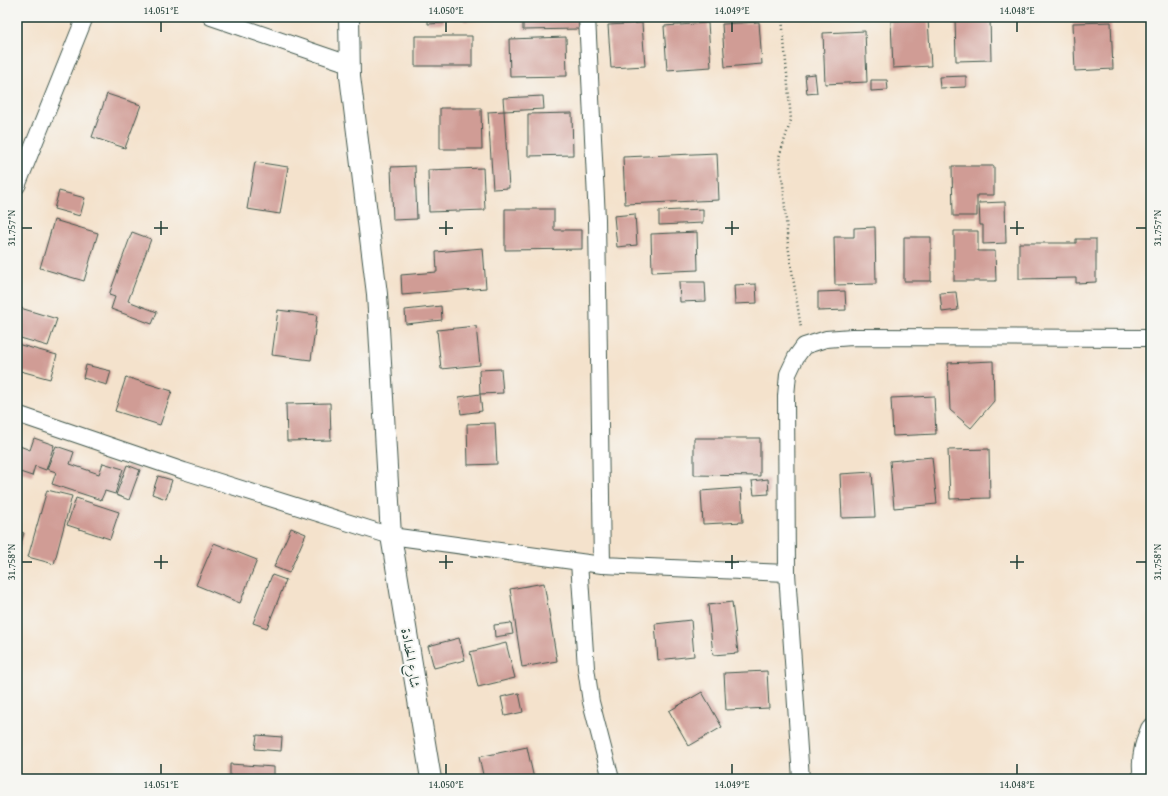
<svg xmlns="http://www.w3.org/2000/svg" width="1168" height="796" font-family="'Gentium Book Plus',Amiri,serif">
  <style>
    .building { fill: #d09c95 }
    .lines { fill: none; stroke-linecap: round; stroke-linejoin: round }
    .minor-casing { stroke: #3f564b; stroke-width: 18 }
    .tertiary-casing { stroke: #3f564b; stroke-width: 22 }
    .path { stroke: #3f564b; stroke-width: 2.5; stroke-dasharray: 1 3; stroke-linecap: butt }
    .minor { stroke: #fff; stroke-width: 16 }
    .tertiary { stroke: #fff; stroke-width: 20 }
    .ticks { fill: none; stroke: #1f3d34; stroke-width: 1.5 }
    .labels { text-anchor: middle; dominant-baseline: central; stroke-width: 4; stroke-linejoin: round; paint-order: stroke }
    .street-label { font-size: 14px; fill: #1f3d34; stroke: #f6f6f2 }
    .neatline { fill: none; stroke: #1f3d34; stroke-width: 1.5 }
    .ticks-label { font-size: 10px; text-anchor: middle; fill: #1f3d34 }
  </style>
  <rect width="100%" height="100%" fill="#f6f6f2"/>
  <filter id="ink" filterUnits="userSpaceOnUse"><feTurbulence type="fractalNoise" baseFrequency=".025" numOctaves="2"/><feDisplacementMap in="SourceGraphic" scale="8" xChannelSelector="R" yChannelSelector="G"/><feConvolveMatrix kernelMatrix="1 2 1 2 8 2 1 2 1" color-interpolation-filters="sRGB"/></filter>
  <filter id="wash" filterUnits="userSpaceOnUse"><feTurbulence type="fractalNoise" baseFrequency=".012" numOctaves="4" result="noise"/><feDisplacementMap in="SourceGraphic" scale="16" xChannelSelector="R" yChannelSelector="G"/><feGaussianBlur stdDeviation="0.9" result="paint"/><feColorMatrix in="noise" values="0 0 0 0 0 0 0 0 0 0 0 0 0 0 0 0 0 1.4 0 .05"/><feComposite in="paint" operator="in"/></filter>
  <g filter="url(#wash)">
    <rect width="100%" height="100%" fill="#f4e2cc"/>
    <g id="blocks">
      <!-- building -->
      <path class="building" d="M428,17H444V23L428,24Z
        M464,17H483V20L464,21Z
        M523,17H579V29L523,30Z
        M955,17H990L991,60L956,61Z
        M928,19L931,66L893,68L891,21Z
        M759,22L762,64L725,67L722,24Z
        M1111,22L1113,69L1075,71L1073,23Z
        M642,23L645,66L611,68L608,25Z
        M708,23L711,67L667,70L664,26Z
        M865,31L867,82L825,84L823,33Z
        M415,36H472V66H415Z
        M566,37L567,76L510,77L509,39Z
        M815,74L817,93L807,94L805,75Z
        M966,76V87L940,88L939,77Z
        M871,80H887L888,90L871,91Z
        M107,94L141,105L125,148L92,137Z
        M543,96L544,109L504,111L503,98Z
        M440,108H481L482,149H440Z
        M504,111L509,188L493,189L488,112Z
        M572,113L573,155L528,156V114Z
        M717,153L719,200L625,204L623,157Z
        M255,162L288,167L280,214L247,209Z
        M415,166L417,219L393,220L391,167Z
        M952,166H994V195H977V216H953Z
        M483,168L485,210L429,212L428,170Z
        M59,191L85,198L80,216L54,209Z
        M1005,202L1006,243L983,244V225H980L979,203Z
        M505,209H554V230H582V249L505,250Z
        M703,209V223L659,225V211Z
        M635,214L637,245L617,247L614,216Z
        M54,220L98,233L84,281L40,268Z
        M875,227L876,284L835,285L834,237H854V228Z
        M954,231H978V251H995L996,281H954Z
        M132,232L151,239L128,301L157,312L152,324L111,309L115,297L109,295Z
        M697,232L698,270L652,272L651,234Z
        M904,237H931V281H904Z
        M1076,239H1096V282L1076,283V278L1019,279V243H1076Z
        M483,248L486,288L402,295L401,275L437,272L436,252Z
        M679,282H705L706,301L680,302Z
        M756,284L757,303L735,304L734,285Z
        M845,291L846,310L818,311V292Z
        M956,292L958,310L942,312L940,293Z
        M441,306L442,320L406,324L405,310Z
        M17,307L57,319L48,346L17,337Z
        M278,310L317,315L311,360L272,355Z
        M476,326L480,365L441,369L437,330Z
        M17,344L57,355L50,379L17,370Z
        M993,361L994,401L971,428L950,410L948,363Z
        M86,365L111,371L107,385L83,378Z
        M501,369L503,393L480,394L479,370Z
        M126,377L172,391L160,425L115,411Z
        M480,394L482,411L461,414L459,397Z
        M934,396L936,434L893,436L891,398Z
        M330,403L331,440L287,441L286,404Z
        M495,423L497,464L468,465L467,424Z
        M34,438L54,445L46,470L35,466L32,476L17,471V445L30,450Z
        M694,438H760V476L694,475Z
        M56,446L74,452L70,464L99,474L103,463L123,469L115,494L105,491L101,500L52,484L56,472L47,469Z
        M989,449L990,498L950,499L948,450Z
        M932,457L937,504L894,508L890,461Z
        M127,465L140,470L129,500L116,495Z
        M872,472L875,517L842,518L840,474Z
        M158,476L172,480L166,499L152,494Z
        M768,479L769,494L754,495L752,481Z
        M741,488L743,522L703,524L701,491Z
        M47,490L72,496L54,564L28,557Z
        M76,498L119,512L110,539L67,525Z
        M291,528L306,534L289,573L274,567Z
        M17,531L24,533L19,550L17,549Z
        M214,543L257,560L240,603L196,585Z
        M272,575L286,580L267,628L253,623Z
        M544,583L557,661L522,667L510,589Z
        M732,602L738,653L713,655L708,605Z
        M691,620L694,656L658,660L655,624Z
        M511,623L513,634L495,637L494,625Z
        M459,638L465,660L434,668L428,646Z
        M506,643L515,678L478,687L470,652Z
        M767,671L769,708L726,710L724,673Z
        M702,692L722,727L689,746L669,711Z
        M519,693L523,712L505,716L501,697Z
        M257,735L282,737L281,751L255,749Z
        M527,747L534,779H484L479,757Z
        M230,764L274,767V779H230Z
        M718,776V779H702V777Z"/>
    </g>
  </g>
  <g filter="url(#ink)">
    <use href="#blocks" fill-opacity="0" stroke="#3f564b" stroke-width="1"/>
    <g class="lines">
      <!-- minor casing -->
      <g class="minor-casing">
        <path id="minor" d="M211,17L349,64
          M587,17L597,219L602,565
          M17,186L85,17
          M17,414L184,471L391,536L602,565L787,573
          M579,562L586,668L591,702L611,779
          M801,779L787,573L786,396L788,374L796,357L804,346L826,339L852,337L1151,338"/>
      </g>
      <!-- tertiary casing -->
      <g class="tertiary-casing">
        <path id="tertiary" d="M349,17L350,76L377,294L391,536L431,779
          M1144,779C1141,762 1144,745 1151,729"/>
      </g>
      <!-- path -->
      <path class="path" d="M782,17L791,120L779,157L783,184L788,245L801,328"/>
      <!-- minor -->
      <use href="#minor" class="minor"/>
      <!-- tertiary -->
      <use href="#tertiary" class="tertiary"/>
    </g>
  </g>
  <!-- ticks -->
  <path class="ticks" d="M161,22V32M446,22V32M732,22V32M1017,22V32M161,221V235M446,221V235M732,221V235M1017,221V235M22,228H32M154,228H168M439,228H453M725,228H739M1010,228H1024M1136,228H1146M161,555V569M446,555V569M732,555V569M1017,555V569M22,562H32M154,562H168M439,562H453M725,562H739M1010,562H1024M1136,562H1146M161,764V774M446,764V774M732,764V774M1017,764V774"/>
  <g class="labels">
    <!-- street labels -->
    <g class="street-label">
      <text transform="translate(411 658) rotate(81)">شارع الحدادة</text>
    </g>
  </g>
  <!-- margin -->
  <rect width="1168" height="796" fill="none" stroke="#f6f6f2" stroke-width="44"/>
  <rect x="22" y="22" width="1124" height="752" class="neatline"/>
  <g class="ticks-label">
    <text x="161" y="14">14.051°E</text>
    <text x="446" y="14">14.050°E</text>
    <text x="732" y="14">14.049°E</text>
    <text x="1017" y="14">14.048°E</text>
    <text transform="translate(1157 228) rotate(-90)" y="4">31.757°N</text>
    <text transform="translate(11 228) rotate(-90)" y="4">31.757°N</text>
    <text transform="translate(1157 562) rotate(-90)" y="4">31.758°N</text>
    <text transform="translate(11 562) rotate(-90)" y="4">31.758°N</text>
    <text x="161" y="788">14.051°E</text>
    <text x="446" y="788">14.050°E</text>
    <text x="732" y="788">14.049°E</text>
    <text x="1017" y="788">14.048°E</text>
  </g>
</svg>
